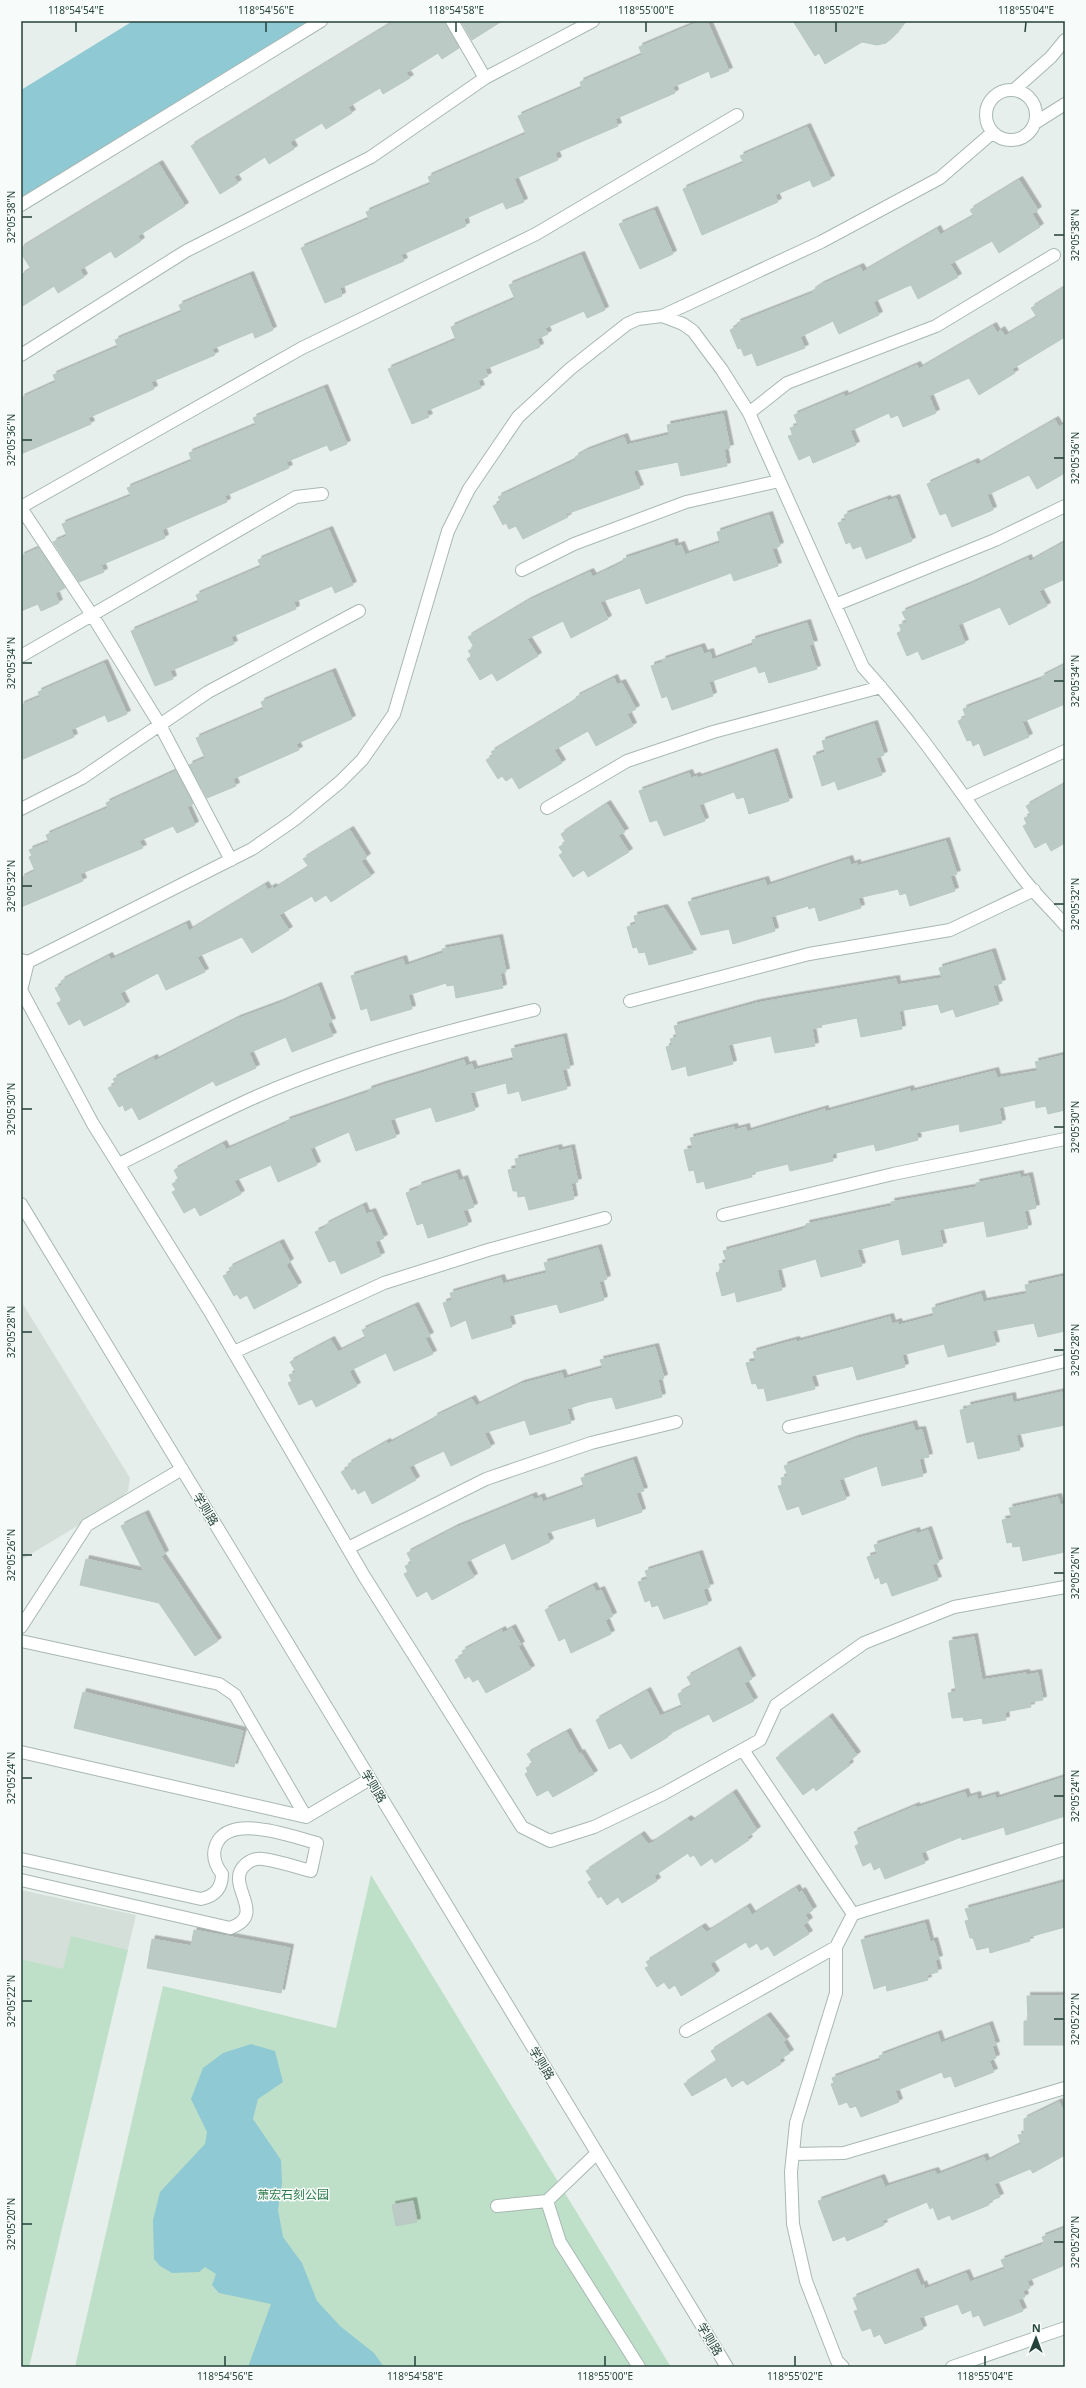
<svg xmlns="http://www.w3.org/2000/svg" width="1086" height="2388" font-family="'Noto Sans','Noto Sans SC',sans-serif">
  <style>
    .built { fill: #d4dfda }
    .green { fill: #bfe0c8 }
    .water { fill: #8ec9d4 }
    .building { fill: #bbcac4; stroke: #b8c9c2; filter: url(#shadow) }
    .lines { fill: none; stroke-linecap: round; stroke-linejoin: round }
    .lane-casing { stroke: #a8b8b2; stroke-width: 14 }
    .street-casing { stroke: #a8b8b2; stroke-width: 14 }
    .lane { stroke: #fff; stroke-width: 12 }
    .street { stroke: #fff; stroke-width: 12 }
    .ticks { fill: none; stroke: #24423a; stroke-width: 1.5 }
    .labels { text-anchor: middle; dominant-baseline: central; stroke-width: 3; stroke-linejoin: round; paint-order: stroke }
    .street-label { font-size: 12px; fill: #24423a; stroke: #f7fbf9 }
    .park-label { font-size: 12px; fill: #2d7a4b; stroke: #f7fbf9 }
    .neatline { fill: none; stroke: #24423a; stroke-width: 1.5 }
    .ticks-label { font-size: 10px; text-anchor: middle; fill: #24423a }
  </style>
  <defs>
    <filter id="shadow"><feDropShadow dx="3.5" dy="-3.5" stdDeviation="0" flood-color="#0004"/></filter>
  </defs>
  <rect width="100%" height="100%" fill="#e6efeb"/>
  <!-- built -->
  <path class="built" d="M21,1301L130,1478L128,1491L117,1502L21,1560Z
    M21,1890L136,1915L29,2367H21Z"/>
  <!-- green -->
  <path class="green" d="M371,1875L671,2367H75L163,1986L336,2028Z
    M71,1936L128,1950L29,2367H21V1959L63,1969Z"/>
  <!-- water -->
  <path class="water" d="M133,21H309L124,140L21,200V90Z
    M251,2044L275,2051L283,2082L258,2099L253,2119L281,2160L282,2184L278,2210L283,2237L302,2263L317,2301L340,2326L374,2353L384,2367H248L271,2304L219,2293L212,2285L216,2274L205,2267L199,2272L172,2273L160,2266L154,2259L153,2220L160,2192L205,2144L207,2132L191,2099L203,2068L223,2053Z"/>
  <!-- building -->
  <path class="building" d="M395,21H445L459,48L442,59L438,53L406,73L410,78L383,94L380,88L348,107L352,113L326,129L322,123L290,142L294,149L269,164L265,157L234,177L238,183L220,194L191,146Z
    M461,21H502L472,40Z
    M701,21H707L729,71L711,78L709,71L673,87L675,93L615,119L618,126L555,153L558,160L514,179L524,202L506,209L503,202L464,219L466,226L401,255L404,261L340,288L342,296L325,303L301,248L369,219L366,212L431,184L428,177L526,134L518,116L582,88L580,82L642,55L639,47Z
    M793,21H905L893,37L886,43L877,45L862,42L825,64L819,53L815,56Z
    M807,127L831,179L813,187L810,180L775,195L778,202L702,235L683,189L744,163L740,156Z
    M159,164L185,206L138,236L141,241L115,258L111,251L80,270L84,277L58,293L54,286L21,307V275L31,269L21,253V248Z
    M1019,180L1038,210L1032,214L1040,227L999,253L992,241L950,264L958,277L918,299L911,285L906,287L873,302L879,315L839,334L833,321L800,337L805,348L757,366L752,353L744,356L741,348L738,349L730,330L738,326L737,323L813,293L812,291L821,285L860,267L863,272L937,229L940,235L974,216L970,210Z
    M654,210L673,254L640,269L619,224Z
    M581,255L605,310L587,318L584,311L545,328L548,334L537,339L540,347L485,369L488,376L478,381L481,388L426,411L429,417L412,424L388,369L456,340L451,327L515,299L509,285Z
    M250,275L273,330L255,338L253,332L212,349L215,355L151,382L154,389L88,418L91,424L21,454V398L56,382L53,375L118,347L115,340L182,312L179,305Z
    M1065,287V337L1012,369L1015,373L979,395L969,378L929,396L936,413L903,427L898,415L891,418L889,413L850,431L856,445L813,463L810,455L799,460L788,436L793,435L790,428L798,425L794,415L844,394L845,397L917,365L919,369L993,326L997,333L1001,330L1005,336L1037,317L1031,308Z
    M324,388L347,444L330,451L327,445L286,462L289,468L225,496L227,502L162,530L165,538L101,565L104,572L79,582L53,542L67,536L62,524L131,496L127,488L192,461L189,453L256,425L253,418Z
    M723,414L730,448L724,449L727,466L681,476L678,462L633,471L640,488L566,514L568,517L523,539L516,526L509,529L506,523L503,525L493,506L501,502L498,497L576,460L575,457L586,451L624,437L627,445L669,435L667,425Z
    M1055,420L1059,427L1065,424V473L1037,489L1029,475L987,495L993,510L952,527L946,513L940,515L927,484L975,462L977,465Z
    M896,498L912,541L866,559L861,546L853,549L850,542L846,544L838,523L846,520L844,515L887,499L888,501Z
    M769,515L780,546L772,549L778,566L734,581L731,573L646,604L640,588L600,602L608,619L571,638L563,621L527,639L538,656L497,681L492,673L480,680L467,659L472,656L468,651L474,647L468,637L528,601L590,572L593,577L624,562L623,559L674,542L675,547L681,545L685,555L720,543L717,532Z
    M329,530L353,585L335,593L332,586L294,602L296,609L231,637L234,644L170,671L173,679L155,686L131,631L199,602L196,595L261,567L258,560Z
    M1065,542V579L1039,591L1047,606L1009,625L1000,607L958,625L965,643L922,660L918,651L907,656L897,633L902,631L899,625L907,622L902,612L969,585L1028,558L1029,562Z
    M39,548L65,588L55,593L59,603L41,611L38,604L21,611V556Z
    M807,623L814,644L809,645L817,669L769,683L765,671L759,673L756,666L709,682L713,696L672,710L667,696L662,698L651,666L663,662L662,660L701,647L704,654L710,652L712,660L753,645L752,640Z
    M104,663L127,714L108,722L105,715L71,730L74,737L21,760V705L40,697L38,692Z
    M1065,665V704L1022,722L1029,737L984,756L979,743L973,746L971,740L967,741L958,721L966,717L963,709L1042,679L1041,677Z
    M332,672L352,719L296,744L299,750L233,779L236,786L207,798L189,765L205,758L196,738L264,709L261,702Z
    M614,678L617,685L622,683L636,709L627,714L633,726L596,746L588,731L554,750L562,763L519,789L512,777L506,781L502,776L498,779L486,760L494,755L491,752L567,706L577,699L576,697Z
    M874,724L884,755L876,758L882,775L838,790L835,781L822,786L813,756L825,752L822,741Z
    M774,752L789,801L749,814L744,797L737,799L734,792L699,805L705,821L664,836L657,820L650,822L639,791L689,773L691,778L697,776L698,778Z
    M176,771L193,804L187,807L195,825L177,833L173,826L139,841L143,848L80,874L83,881L21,907V878L35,871L29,857L32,856L29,850L49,842L46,835L108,808L106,803Z
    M1065,784V843L1051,851L1046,842L1035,848L1023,826L1027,824L1024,818L1031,815L1026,806Z
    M607,804L625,832L618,835L629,852L588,877L584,870L573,877L559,855L563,853L559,847L566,843L561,834Z
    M350,830L367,857L361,861L371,876L331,902L326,895L315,902L312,896L279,915L289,930L252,953L242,937L197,957L205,972L166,990L158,973L120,993L126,1005L84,1026L80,1019L69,1025L57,1003L62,1001L55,988L62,985L61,981L109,956L111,960L186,924L189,931L265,885L268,890L273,887L274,889L309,867L303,859Z
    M946,841L957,874L950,876L955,891L910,906L906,893L900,895L898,889L858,898L861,908L819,921L815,907L809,909L808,906L771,917L775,931L733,944L729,929L701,935L688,902L765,880L767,886L849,859L851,865L857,863V866Z
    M664,908L693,953L649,965L645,952L639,953L637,947L633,948L627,927L636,924L634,916Z
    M499,938L506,972L500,973L503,988L456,998L454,985L447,986L446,983L408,995L412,1009L371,1021L367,1008L361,1010L351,976L403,959L405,966L443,953L442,949Z
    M992,952L1002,983L993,986L999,1004L956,1017L953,1009L941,1013L938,1004L899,1011L902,1029L861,1037L857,1018L821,1025L822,1027L812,1029L815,1046L775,1053L771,1036L728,1045L733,1064L688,1076L686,1066L672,1070L666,1047L672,1045L670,1039L677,1037L674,1026L757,1003L796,996L896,979L897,985L942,978L939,968Z
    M318,986L332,1022L327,1023L333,1036L292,1052L286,1037L249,1053L256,1068L216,1086L213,1081L139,1120L132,1107L125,1111L123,1105L119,1107L108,1088L116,1084L113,1079L154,1058L155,1061L237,1019L280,1003Z
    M563,1037L570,1068L562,1070L567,1089L522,1101L519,1091L508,1094L506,1083L470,1093L475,1110L436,1122L431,1107L390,1120L396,1137L356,1151L349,1132L310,1149L317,1165L278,1182L271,1165L234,1181L241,1194L200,1216L195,1207L184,1213L172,1192L176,1190L172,1184L179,1180L174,1170L223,1144L226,1150L287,1123L286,1121L369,1092L368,1090L380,1086L464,1060L466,1066L472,1064L474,1070L514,1060L511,1049Z
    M1065,1055V1110L1048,1114L1046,1106L1036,1108L1035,1100L999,1108L1002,1123L960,1132L959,1124L916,1133L918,1140L876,1151L874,1144L832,1154L833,1161L790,1171L788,1164L751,1173L752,1177L706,1189L704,1181L697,1183L694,1170L689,1171L684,1150L693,1148L690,1138L734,1127L735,1130L746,1127L747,1132L825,1109V1112L910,1089L911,1092L995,1071L997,1078L1038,1071L1035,1062Z
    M558,1148L559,1151L571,1148L578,1182L571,1183L574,1199L529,1210L525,1196L518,1197L517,1191H513L508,1170L517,1168L515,1159Z
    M456,1173L459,1181L464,1179L474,1207L463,1211L468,1225L428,1238L423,1223L417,1225L406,1193L419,1188L418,1186Z
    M1020,1174V1178L1029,1176L1036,1208L1024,1211L1028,1228L987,1237L984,1221L939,1230L943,1246L902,1255L899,1239L857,1250L862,1266L821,1277L816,1259L777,1270L782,1290L737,1302L735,1292L722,1296L716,1273L721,1271L719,1264L727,1262L723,1251L801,1230L807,1227L806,1224L892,1206L891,1202L977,1187L976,1183Z
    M363,1206L366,1214L372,1212L384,1238L375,1242L381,1256L341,1274L335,1260L329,1262L315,1232L326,1227L325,1225Z
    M280,1243L290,1262L286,1265L298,1286L254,1309L247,1295L240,1299L237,1294L234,1296L223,1276L231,1272L229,1268Z
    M598,1248L607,1279L599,1282L604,1300L560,1313L557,1304L509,1316L512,1327L472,1339L466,1320L451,1327L443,1303L452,1300L450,1293L501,1278L503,1284L547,1273L544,1263Z
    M1065,1276V1331L1038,1337L1034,1323L992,1331L996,1345L948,1357L944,1344L902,1355L905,1367L857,1380L853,1366L811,1376L815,1389L767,1401L764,1388L758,1389L756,1383L752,1384L746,1363L756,1361L753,1352L796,1340L797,1342L890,1317L892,1324L898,1322L899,1325L934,1316L932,1308L981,1294L983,1302L1027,1294L1025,1285Z
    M415,1306L430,1336L425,1338L433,1354L394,1371L386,1353L349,1371L357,1386L316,1407L312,1399L299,1405L288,1383L292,1381L289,1375L296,1372L290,1362L331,1340L338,1352L366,1338L362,1330Z
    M655,1347L664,1378L658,1380L662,1397L616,1409L612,1397L588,1402L567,1409L571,1423L530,1435L525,1420L484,1433L491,1447L451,1466L444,1451L409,1467L416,1480L372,1504L365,1490L358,1494L355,1488L352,1490L341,1472L350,1467L348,1464L387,1442L388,1444L435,1419L434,1417L472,1399L476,1406L521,1384L562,1373L564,1379L603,1368L600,1360Z
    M1062,1392L1065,1425L1016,1435L1020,1450L978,1459L974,1441L967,1443L960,1410L968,1409L967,1406L1012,1396L1013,1403Z
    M913,1424L915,1431L922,1430L929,1457L919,1459L923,1476L882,1486L877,1466L839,1480L846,1499L802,1515L799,1506L787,1510L778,1486L783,1485L781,1478L788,1476L784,1466L855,1439Z
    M633,1460L644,1491L636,1493L642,1512L597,1527L595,1518L546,1533L550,1542L512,1560L505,1543L466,1562L474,1577L432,1600L427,1591L417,1597L404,1574L408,1572L405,1566L412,1563L407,1553L455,1528L533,1496L534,1500L541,1497L543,1502L584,1487L581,1478Z
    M1058,1497L1060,1505L1065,1504V1552L1023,1561L1020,1546L1013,1547L1012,1542L1007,1543L1002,1520L1012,1518L1009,1508Z
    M145,1514L165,1554L161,1556L218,1641L195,1656L159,1603L80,1585L86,1559L144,1572L121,1526Z
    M928,1530L939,1562L932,1565L938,1580L892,1596L887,1582L881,1584L879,1577L875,1579L867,1557L877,1554L874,1545L916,1531L917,1534Z
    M699,1554L710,1587L703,1589L708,1604L664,1619L658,1605L652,1607L650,1600L645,1602L638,1582L648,1579L645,1571Z
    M593,1586L596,1592L601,1590L613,1616L605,1620L611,1634L571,1653L565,1638L559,1641L545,1610Z
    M512,1628L521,1645L518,1646L531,1669L486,1693L478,1679L473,1682L469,1676L465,1679L455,1660L464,1655L462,1651L502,1630L503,1633Z
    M974,1637L982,1680L1026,1673L1027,1675L1038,1673L1043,1700L1030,1702L1031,1707L1005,1712L1006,1720L983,1724L982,1718L964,1721L963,1717L952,1718L948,1693L956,1692L949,1641Z
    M737,1650L752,1679L744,1683L754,1701L713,1722L709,1714L667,1735L668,1737L631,1759L621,1743L609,1749L596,1720L647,1691L660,1716L682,1707L678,1694L692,1686L687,1677Z
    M83,1692L243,1731L234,1767L74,1728Z
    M829,1717L857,1755L848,1762L850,1765L816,1791L814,1787L803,1795L776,1758Z
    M567,1732L579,1754L581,1753L594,1774L553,1797L548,1790L537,1796L525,1774L528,1772L526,1768L533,1764L527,1754Z
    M1065,1777V1816L1006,1835L1004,1827L962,1840L961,1837L921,1853L925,1863L885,1879L880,1867L874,1870L871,1862L863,1866L855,1846L859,1844L854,1832L916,1806V1808L965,1792L967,1798L977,1795L978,1800L995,1795L996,1799Z
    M733,1793L757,1830L747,1837L749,1840L715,1863L712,1858L701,1866L694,1855L690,1857L688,1853L654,1876L657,1881L622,1903L618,1897L607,1905L601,1896L598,1898L588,1882L592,1880L586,1871L641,1835L648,1844L652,1843L688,1819L691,1822Z
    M1065,1882V1927L1029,1937L1030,1941L990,1953L989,1947L977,1950L973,1938H970L965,1921L969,1920L965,1909Z
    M796,1888L799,1893L802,1891L813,1910L805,1915L809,1921L803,1925L809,1934L774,1956L768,1946L761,1950L757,1943L749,1948L746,1942L710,1964L716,1974L681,1996L675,1985L669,1989L664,1982L657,1987L645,1968L649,1966L646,1962L702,1927L706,1932L709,1931L747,1907L752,1915Z
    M925,1923L930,1942L934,1941L939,1959L935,1960L938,1972L927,1975L928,1980L887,1991L886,1985L874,1989L861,1940Z
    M194,1930L290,1948L281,1993L147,1968L152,1939L191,1946Z
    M1027,1996H1065V2045H1024V2021H1028Z
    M767,2016L786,2040L783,2042L790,2053L779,2060L781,2064L747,2085L743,2080L732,2087L726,2077L692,2096L684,2084L717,2061L711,2051Z
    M989,2025L996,2045L992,2046L996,2058L989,2061L994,2072L955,2087L951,2076L944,2078L942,2072L895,2091L899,2102L861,2117L856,2106L850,2108L847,2102L839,2105L831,2084L834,2083L832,2078L881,2060L879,2056L938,2034L941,2043Z
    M1059,2102L1065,2114V2155L1033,2173L1030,2169L994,2184L1000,2197L988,2202L989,2205L952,2220L950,2215L938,2220L933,2207L930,2209L927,2202L882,2221L884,2225L847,2241L845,2236L833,2241L818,2201L881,2178L885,2187L935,2171L937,2175L984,2157L986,2162L1021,2144L1018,2135L1024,2134V2119Z
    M413,2201L417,2222L396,2226L392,2205Z
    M1065,2228V2265L1027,2281L1030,2288L1023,2291L1025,2297L1018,2300L1023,2311L984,2326L979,2315L973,2317L971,2310L962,2314L958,2304L919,2318L923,2329L885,2344L880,2334L874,2337L871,2328L862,2331L854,2311L858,2310L853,2298L915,2272L921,2286L923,2284L925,2289L966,2273L970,2282L1005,2269L1001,2260L1042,2245L1044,2242L1042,2237Z"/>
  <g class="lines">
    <!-- lane casing -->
    <g class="lane-casing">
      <path id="lane" d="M452,21L485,78
        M986 115a25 25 0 1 1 50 0a25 25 0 1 1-50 0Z
        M1014,90L1051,57L1065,40
        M1035,123L1065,104
        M21,205L321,21
        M662,316L821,242L940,178L992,133
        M21,355L186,251L371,157L485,78L593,21
        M749,413L787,383L936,326L1054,255
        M21,507L302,348L536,234L737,115
        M21,508L92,615L160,725L231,860
        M522,570L574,544L686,502L779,481
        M835,605L995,540L1065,506
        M21,656L296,497L322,494
        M965,797L1065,751
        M547,808L627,761L713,732L881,687
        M21,809L82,778L208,692L359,611
        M21,960L28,962L21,990
        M28,962L252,849L294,820L340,782L362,760L394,714L448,531L469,489L518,417L570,369L627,324L638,319L662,316L683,324L693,331L722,370L749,413L863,667C922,732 970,807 1022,877C1035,894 1051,909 1065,925
        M21,990L93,1124L209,1310L364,1576L522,1827L550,1841L594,1827L663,1794L760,1740L776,1705L864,1643L954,1607L1065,1587
        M630,1001L809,954L950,930L1034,890
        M119,1164C166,1141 212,1116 260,1095C348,1057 442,1032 534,1010
        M723,1215L893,1174L1065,1139
        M234,1352L384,1283L488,1250L605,1218
        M789,1427L1065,1361
        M348,1548L486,1479L591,1443L676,1422
        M21,1627L87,1525L182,1469
        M21,1641L219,1684L235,1695L306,1817
        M743,1750L853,1914L1065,1849
        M21,1752L306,1817L370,1779
        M21,1859L201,1899C215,1896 222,1888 222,1874C215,1865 212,1855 216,1845C229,1812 293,1837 317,1843L311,1871C295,1867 279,1861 263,1859C257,1858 251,1860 246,1864C222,1884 270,1914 230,1928L21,1880
        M836,1947V1993L796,2123L791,2172L793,2224L806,2281L837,2361L843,2367
        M686,2031L836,1947L853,1914
        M793,2154L844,2153L1065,2088
        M547,2201L560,2242L639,2367
        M497,2206L547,2201L597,2153
        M952,2367L1065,2328"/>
    </g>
    <!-- street casing -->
    <g class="street-casing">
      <path id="street" d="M21,1204L727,2367"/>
    </g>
    <!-- lane -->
    <use href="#lane" class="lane"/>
    <!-- street -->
    <use href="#street" class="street"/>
  </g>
  <!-- ticks -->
  <path class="ticks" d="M76,32V22M266,32V22M456,32V22M646,32V22M836,32V22M1025,32L1026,22M22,217H32M1054,235H1064M22,440H32M1054,458H1064M22,663H32M1054,681H1064M22,886H32M1054,904H1064M22,1109H32M1054,1127H1064M22,1332H32M1054,1350H1064M22,1555H32M1054,1573H1064M22,1778H32M1054,1796H1064M22,2001H32M1054,2019H1064M22,2224H32M1054,2242H1064M225,2366V2356M415,2366V2356M605,2366V2356M795,2366V2356M985,2366V2356"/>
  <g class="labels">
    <!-- street labels -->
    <g class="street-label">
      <text transform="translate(206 1509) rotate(59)">学则路</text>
      <text transform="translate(374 1786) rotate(59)">学则路</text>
      <text transform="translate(542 2063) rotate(59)">学则路</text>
      <text transform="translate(710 2339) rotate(59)">学则路</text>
    </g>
    <!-- park labels -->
    <g class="park-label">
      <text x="293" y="2194">萧宏石刻公园</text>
    </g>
  </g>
  <!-- border -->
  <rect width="1086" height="2388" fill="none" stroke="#f7fbf9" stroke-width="44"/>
  <!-- north arrow -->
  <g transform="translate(1036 2338) rotate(1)" stroke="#f7fbf9" stroke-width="3" paint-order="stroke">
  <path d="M0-3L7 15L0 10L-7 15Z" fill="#24423a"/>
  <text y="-6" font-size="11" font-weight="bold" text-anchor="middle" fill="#24423a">N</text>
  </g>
  <rect x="22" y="22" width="1042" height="2344" class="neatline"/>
  <g class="ticks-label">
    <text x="76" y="14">118°54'54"E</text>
    <text x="266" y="14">118°54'56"E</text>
    <text x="456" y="14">118°54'58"E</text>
    <text x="646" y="14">118°55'00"E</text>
    <text x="836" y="14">118°55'02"E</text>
    <text x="1026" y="14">118°55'04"E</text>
    <text transform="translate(11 217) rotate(-90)" y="4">32°05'38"N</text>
    <text transform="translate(1075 235) rotate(-90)" y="4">32°05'38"N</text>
    <text transform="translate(11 440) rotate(-90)" y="4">32°05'36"N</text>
    <text transform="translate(1075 458) rotate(-90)" y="4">32°05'36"N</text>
    <text transform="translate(11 663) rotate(-90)" y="4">32°05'34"N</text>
    <text transform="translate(1075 681) rotate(-90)" y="4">32°05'34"N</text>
    <text transform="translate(11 886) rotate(-90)" y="4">32°05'32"N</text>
    <text transform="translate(1075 904) rotate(-90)" y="4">32°05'32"N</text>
    <text transform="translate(11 1109) rotate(-90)" y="4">32°05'30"N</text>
    <text transform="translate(1075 1127) rotate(-90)" y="4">32°05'30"N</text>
    <text transform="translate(11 1332) rotate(-90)" y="4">32°05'28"N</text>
    <text transform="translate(1075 1350) rotate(-90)" y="4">32°05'28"N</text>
    <text transform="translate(11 1555) rotate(-90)" y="4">32°05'26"N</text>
    <text transform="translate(1075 1573) rotate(-90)" y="4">32°05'26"N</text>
    <text transform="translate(11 1778) rotate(-90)" y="4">32°05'24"N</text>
    <text transform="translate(1075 1796) rotate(-90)" y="4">32°05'24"N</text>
    <text transform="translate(11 2001) rotate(-90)" y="4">32°05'22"N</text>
    <text transform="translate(1075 2019) rotate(-90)" y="4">32°05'22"N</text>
    <text transform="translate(11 2224) rotate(-90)" y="4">32°05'20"N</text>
    <text transform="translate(1075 2242) rotate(-90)" y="4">32°05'20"N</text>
    <text x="225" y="2380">118°54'56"E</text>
    <text x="415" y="2380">118°54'58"E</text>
    <text x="605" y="2380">118°55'00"E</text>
    <text x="795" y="2380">118°55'02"E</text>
    <text x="985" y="2380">118°55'04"E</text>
  </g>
</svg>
